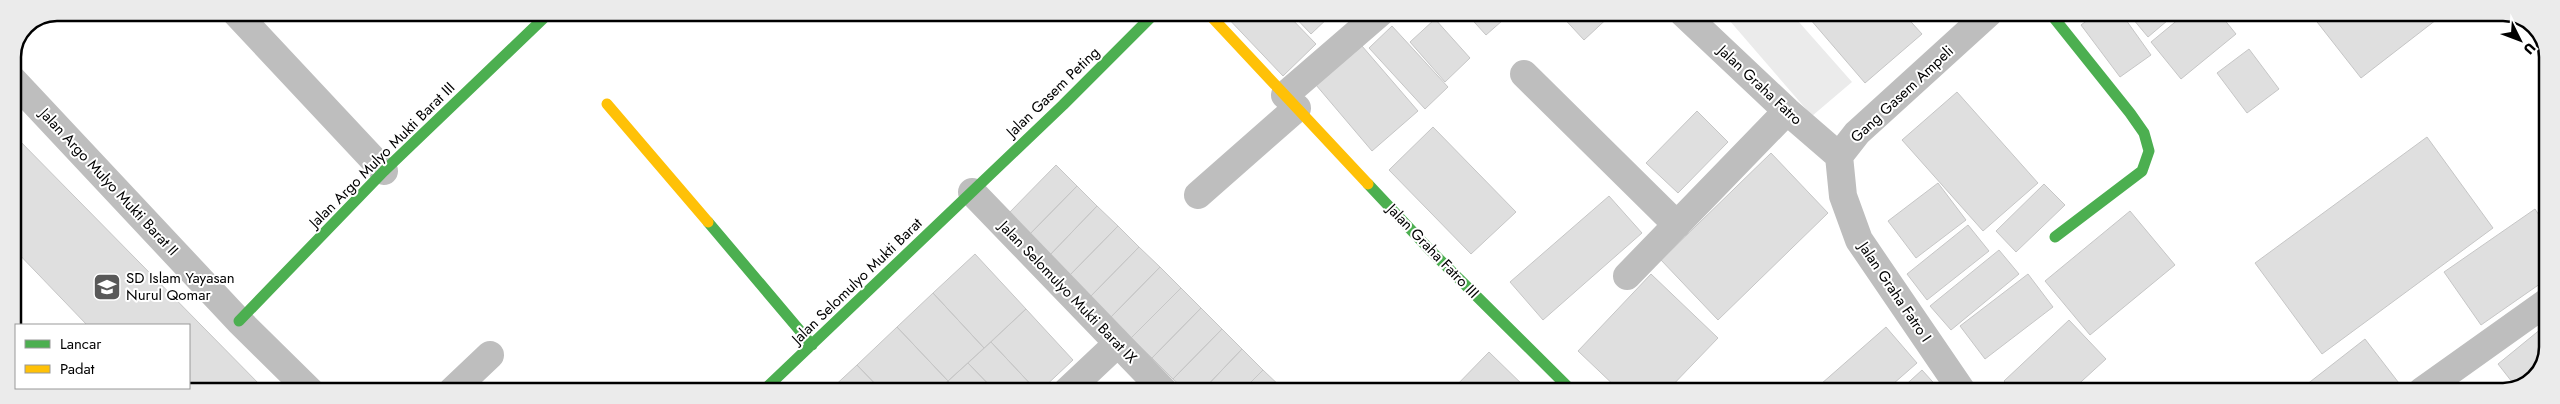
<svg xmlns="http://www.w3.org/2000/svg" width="2560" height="404" font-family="Jost,sans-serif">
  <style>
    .green { fill: #ebebeb }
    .building { fill: #dfdfdf; stroke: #c6c6c6 }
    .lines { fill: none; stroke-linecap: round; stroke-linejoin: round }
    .street { stroke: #bebebe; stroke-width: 28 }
    .fast { stroke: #4caf50; stroke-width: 11 }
    .slow { stroke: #ffc107; stroke-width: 11 }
    .labels { text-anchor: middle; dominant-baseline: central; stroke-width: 4; stroke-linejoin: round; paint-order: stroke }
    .street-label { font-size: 15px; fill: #000; stroke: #fff }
    .poi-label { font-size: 15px; fill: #000; stroke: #fff; text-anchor: start }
    .rim { fill: none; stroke: #000; stroke-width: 2.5 }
  </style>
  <rect width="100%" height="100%" fill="#fff"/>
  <!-- green -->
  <path class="green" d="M1723,13H1791L1852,82L1812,116Z"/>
  <!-- building -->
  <path class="building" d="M1223,13H1286L1316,44L1283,76Z
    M1291,13H1329L1331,15L1311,34Z
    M1332,13H1348L1340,21Z
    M1466,13H1511L1486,35Z
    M1559,13H1613L1584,40Z
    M1817,13H1903L1922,34L1865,83L1810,19Z
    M2097,13H2121L2151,55L2120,77L2081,25Z
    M2128,13H2172L2174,15L2148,37Z
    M2186,13H2219L2236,34L2181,79L2151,42Z
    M2310,13H2445L2361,78Z
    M1435,19L1470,58L1445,82L1410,42Z
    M1392,26L1448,87L1425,109L1369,48Z
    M1362,46L1418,111L1372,151L1316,85Z
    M2249,49L2279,89L2247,113L2217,73Z
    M1957,92L2038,183L1983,231L1902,140Z
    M1697,111L1728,142L1678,193L1646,163Z
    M1433,127L1516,212L1471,254L1389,170Z
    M13,134L264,389L262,391H154L158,388H189V325H87L13,248Z
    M2427,137L2493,228L2322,354L2255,263Z
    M1771,153L1828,213L1718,320L1661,260Z
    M1056,165L1077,186L1028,236L1007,215Z
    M1938,183L1966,220L1916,258L1888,221Z
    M2044,184L2065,205L2016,252L1996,231Z
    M1077,186L1097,206L1049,256L1028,236Z
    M1609,196L1642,233L1543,320L1510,282Z
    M1097,206L1118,226L1069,276L1049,256Z
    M2535,209L2547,227V279L2481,325L2444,272Z
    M2130,211L2175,265L2090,335L2045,281Z
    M1968,225L1989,251L1927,300L1907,274Z
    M1118,226L1139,247L1090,297L1069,276Z
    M1139,247L1160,267L1111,317L1090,297Z
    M1999,250L2019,274L1951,330L1930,306Z
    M975,254L1026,309L984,348L933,293Z
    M1160,267L1181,288L1131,338L1111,317Z
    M1651,274L1718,338L1667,391H1620L1578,351Z
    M2028,274L2053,307L1985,359L1960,326Z
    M1181,288L1201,308L1152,358L1131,338Z
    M933,293L984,348L948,381L897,327Z
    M1201,308L1222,329L1173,379L1152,358Z
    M1026,309L1073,360L1040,391H1037L991,342Z
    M2069,320L2106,359L2071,391H2014L2004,381Z
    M2547,324V353L2532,381L2516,387L2498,364Z
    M897,327L948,381L937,391H882L857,365Z
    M1886,327L1917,363L1885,391H1813Z
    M1222,329L1242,349L1202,391H1186L1173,379Z
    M2365,339L2402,387L2397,391H2311L2306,385Z
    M991,342L1037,391H995L968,363Z
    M1242,349L1263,370L1242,391H1202Z
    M1489,352L1529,391H1451Z
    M968,363L995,391H958L948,381Z
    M857,365L882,391H829Z
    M1263,370L1284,390L1242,391Z
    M1922,370L1941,391H1899Z
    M948,381L958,391H937Z"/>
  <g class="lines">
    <!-- street -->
    <path class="street" d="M236,13L384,171
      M1683,13L1787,111L1839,156
      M1524,74L1677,225
      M13,80L239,321L310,391
      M1285,95L1380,13
      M1839,156L1843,196L1859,240L1962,391
      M1839,156L1857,133L1989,13
      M972,192L1164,391
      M1198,195L1297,108
      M1627,276L1787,111
      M452,391L490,355
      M1067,391L1117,344
      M2422,391L2547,302"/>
    <!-- fast -->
    <path class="fast" d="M2050,13L2130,113L2144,133L2149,151L2142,171L2055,237
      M1368,184L1429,249L1572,391
      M708,222L812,345
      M239,321L384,171L549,13
      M763,391L1063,105L1155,13"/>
    <!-- slow -->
    <path class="slow" d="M1208,13L1368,184
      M607,104L708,222"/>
  </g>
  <!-- icons -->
  <defs>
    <g id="school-square" transform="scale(1.4375)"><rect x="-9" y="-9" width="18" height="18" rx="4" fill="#595959" stroke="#fff"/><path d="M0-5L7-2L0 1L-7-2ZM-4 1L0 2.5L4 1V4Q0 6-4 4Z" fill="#fff"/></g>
  </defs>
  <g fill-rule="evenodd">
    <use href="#school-square" x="107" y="287"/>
  </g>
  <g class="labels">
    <!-- street labels -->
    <g class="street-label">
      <text transform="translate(1760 85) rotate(43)">Jalan Graha Fatro</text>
      <text transform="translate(1053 92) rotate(-44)">Jalan Gasem Peting</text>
      <text transform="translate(1902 94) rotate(-43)">Gang Gasem Ampeli</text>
      <text transform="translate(382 155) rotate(-45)">Jalan Argo Mulyo Mukti Barat III</text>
      <text transform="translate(109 182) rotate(47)">Jalan Argo Mulyo Mukti Barat II</text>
      <text transform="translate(1433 251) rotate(46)">Jalan Graha Fatro III</text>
      <text transform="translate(857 281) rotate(-44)">Jalan Selomulyo Mukti Barat</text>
      <text transform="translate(1068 292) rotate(46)">Jalan Selomulyo Mukti Barat IX</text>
      <text transform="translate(1895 292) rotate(56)">Jalan Graha Fatro I</text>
    </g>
    <!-- poi labels -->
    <g class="poi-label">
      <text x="126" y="278">SD Islam Yayasan<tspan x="126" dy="17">Nurul Qomar</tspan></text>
    </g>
  </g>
  <!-- crop -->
  <path d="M0 0H2560V404H0ZM57 21H2503A36 36 0 0 1 2539 57V347A36 36 0 0 1 2503 383H57A36 36 0 0 1 21 347V57A36 36 0 0 1 57 21Z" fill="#ebebeb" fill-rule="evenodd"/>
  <path class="rim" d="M57 21H2503A36 36 0 0 1 2539 57V347A36 36 0 0 1 2503 383H57A36 36 0 0 1 21 347V57A36 36 0 0 1 57 21Z"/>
  <!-- legend -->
  <rect x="15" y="324" width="175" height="65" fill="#ffffff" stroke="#999999"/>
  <rect x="25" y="340" width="25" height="8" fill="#4caf50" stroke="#999999"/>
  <text x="60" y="349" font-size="15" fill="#000000">Lancar</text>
  <rect x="25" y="365" width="25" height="8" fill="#ffc107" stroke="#999999"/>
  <text x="60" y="374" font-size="15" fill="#000000">Padat</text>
  <!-- north arrow -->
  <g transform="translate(2520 40) rotate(132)" stroke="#ffffff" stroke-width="4" paint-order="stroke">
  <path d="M0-4L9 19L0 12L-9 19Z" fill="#000000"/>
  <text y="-8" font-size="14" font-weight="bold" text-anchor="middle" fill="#000000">U</text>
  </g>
</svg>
